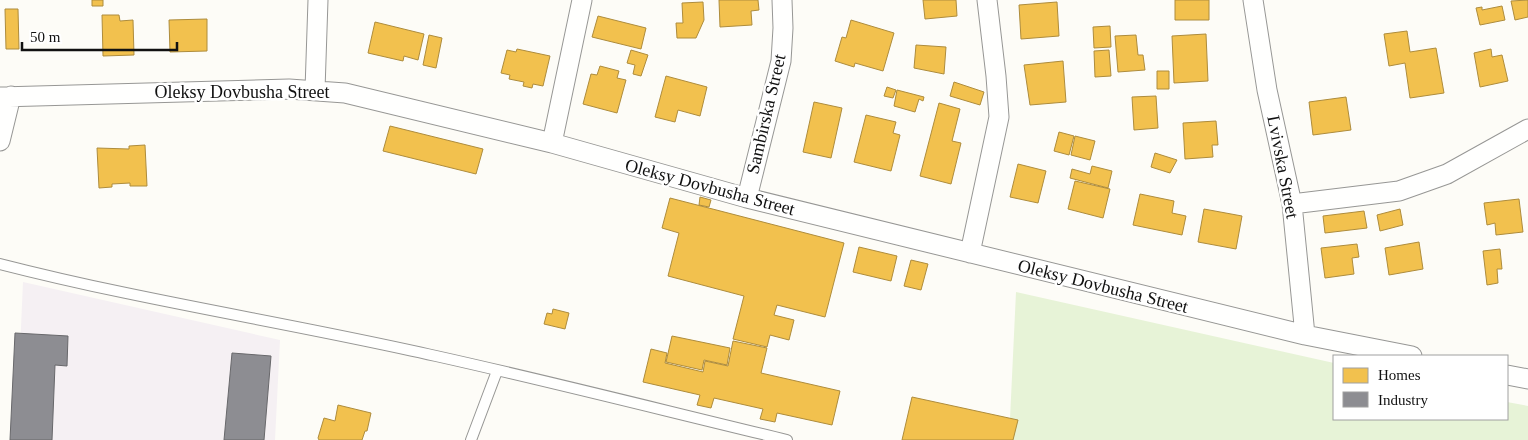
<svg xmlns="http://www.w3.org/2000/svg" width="1528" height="440" font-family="Georgia,serif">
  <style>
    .industrial { fill: #f5f0f3 }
    .green { fill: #e7f3d7 }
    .homes { fill: #f2c14e; stroke: #ae8c3c }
    .industry { fill: #8d8d92; stroke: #68686b }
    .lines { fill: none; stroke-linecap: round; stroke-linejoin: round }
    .lane-casing { stroke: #979795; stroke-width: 12 }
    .street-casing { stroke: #979795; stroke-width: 21 }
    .lane { stroke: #fffffe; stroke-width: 10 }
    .street { stroke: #fffffe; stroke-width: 19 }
    .labels { text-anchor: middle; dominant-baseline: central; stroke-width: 5; stroke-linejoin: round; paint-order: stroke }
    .street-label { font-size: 18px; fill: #111; stroke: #fff }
  </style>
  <rect width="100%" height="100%" fill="#fdfcf7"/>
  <!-- industrial -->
  <path class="industrial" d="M23,282L280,340L275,440H16Z"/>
  <!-- green -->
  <path class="green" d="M1016,292L1334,363V419H1507V402L1528,406V440H1009Z"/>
  <!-- homes -->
  <path class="homes" d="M92,0H103V6H92Z
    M719,0H758L759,10L751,11L752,25L720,27Z
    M923,0H956L957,16L925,19Z
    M1175,0H1209V20H1175Z
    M1528,0V17L1515,20L1511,1Z
    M703,2L704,20L696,38H677L676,23H683L682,3Z
    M1057,2L1059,36L1021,39L1019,5Z
    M1502,6L1505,20L1480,25L1476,8L1482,7V10Z
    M5,9H18L19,49H6Z
    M102,15H119L120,21L133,20L134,55L103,56Z
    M598,16L646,28L641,49L592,37Z
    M207,19V51L170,52L169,20Z
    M851,20L894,33L883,71L855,63L854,67L835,61L842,37L846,38Z
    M375,22L424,34L418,60L404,56L403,61L368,53Z
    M1110,26L1111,47L1094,48L1093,27Z
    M1407,31L1410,52L1436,48L1444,93L1410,98L1405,63L1389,66L1384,34Z
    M1206,34L1208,81L1174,83L1172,36Z
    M429,35L442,38L436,68L423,65Z
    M1136,35L1138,55H1143L1145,70L1118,72L1115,36Z
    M916,45L946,47L944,74L914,68Z
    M517,49L550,56L543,86L533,84L532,88L523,86L524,82L509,79L510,75L501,73L507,50L516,52Z
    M1491,49L1492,57L1502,55L1508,81L1480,87L1474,53Z
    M631,50L648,55L641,76L633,74L635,65L627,63Z
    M1109,50L1111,76L1095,77L1094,51Z
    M1063,61L1066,102L1030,105L1024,65Z
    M600,66L619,71L617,78L626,80L617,113L583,104L591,74L597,75Z
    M1157,71H1169V89H1157Z
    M666,76L707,87L700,116L678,110L675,122L655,117Z
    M954,82L984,92L980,105L950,96Z
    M887,87L896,90L893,98L884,96Z
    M897,90L924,97L923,101L919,99L915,112L894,106Z
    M1156,96L1158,128L1134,130L1132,97Z
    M1346,97L1351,130L1313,135L1309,102Z
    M814,102L842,108L831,158L803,152Z
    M939,103L960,109L952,141L961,143L951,184L920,176Z
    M866,115L896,122L893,133L900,135L891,171L854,162Z
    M1216,121L1218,145H1212L1213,157L1185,159L1183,123Z
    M390,126L483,149L476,174L383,151Z
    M1059,132L1074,136L1069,155L1054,151Z
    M1075,136L1095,141L1090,160L1071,155Z
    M145,145L147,186H130V183L112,184V187L99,188L97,148L129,149V146Z
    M1155,153L1177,160L1170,173L1151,167Z
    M1018,164L1046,171L1038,203L1010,197Z
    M1092,166L1112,171L1108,188L1070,178L1072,169L1090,174Z
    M1075,181L1110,189L1103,218L1068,209Z
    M1140,194L1174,201L1172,213L1186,216L1182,235L1133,225Z
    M700,197L711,200L709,207L699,205Z
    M670,198L844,243L825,317L777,305L774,315L794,320L789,340L770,335L767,347L733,339L744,296L668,276L679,233L662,228Z
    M1519,199L1523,232L1496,235L1495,223L1487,225L1484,203Z
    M1204,209L1242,216L1236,249L1198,242Z
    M1400,209L1403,225L1380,231L1377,215Z
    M1364,211L1367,228L1325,233L1323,216Z
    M1419,242L1423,269L1389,275L1385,248Z
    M1357,244L1359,257L1352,258L1354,274L1325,278L1321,248Z
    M859,247L897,256L891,281L853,272Z
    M1500,249L1502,269H1497L1498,283L1487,285L1483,251Z
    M911,260L928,264L921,290L904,286Z
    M553,309L569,313L565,329L544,324L547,313L552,314Z
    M672,336L730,348L727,365L704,360L702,370L666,362Z
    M733,341L767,348L761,373L840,391L832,425L777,413L775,422L760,419L763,409L714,398L711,408L697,405L700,395L643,382L651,349L667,353L665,363L703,372L705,361L728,366Z
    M912,397L1018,420L1013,440H902Z
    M338,405L371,413L367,431H365L362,440H319L318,438L324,418L335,421Z"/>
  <!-- industry -->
  <path class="industry" d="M15,333L68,336L67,366L55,365L52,440H10Z
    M232,353L271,356L264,440H224Z"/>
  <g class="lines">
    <!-- lane casing -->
    <g class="lane-casing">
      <path id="lane" d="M0,264C144,301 291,323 436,356C553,382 670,412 787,440
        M471,440L497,371"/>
    </g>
    <!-- street casing -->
    <g class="street-casing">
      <path id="street" d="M1253,0L1267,90L1292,204L1305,335
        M315,90L318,0
        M0,97L289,89L345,93L552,143L747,198L1305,335L1412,356
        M0,141L11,96
        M552,143L582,0
        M747,198L781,61L783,28L782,0
        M1292,204L1399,191L1447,174L1528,129
        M970,253L999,117L996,76L987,0
        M1507,375L1528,379"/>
    </g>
    <!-- lane -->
    <use href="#lane" class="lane"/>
    <!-- street -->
    <use href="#street" class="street"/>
  </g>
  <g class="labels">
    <!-- street labels -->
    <g class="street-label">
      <text x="242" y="92">Oleksy Dovbusha Street</text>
      <text transform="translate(766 114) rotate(-77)">Sambirska Street</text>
      <text transform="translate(1283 167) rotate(79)">Lvivska Street</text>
      <text transform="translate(710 187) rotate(15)">Oleksy Dovbusha Street</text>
      <text transform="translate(1103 286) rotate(14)">Oleksy Dovbusha Street</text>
    </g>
  </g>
  <!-- legend -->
  <rect x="1333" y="355" width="175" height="65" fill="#ffffff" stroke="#a0a0a0"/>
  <rect x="1343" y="368" width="25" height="15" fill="#f2c14e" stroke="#a0a0a0"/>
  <text x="1378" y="380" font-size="15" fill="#111111">Homes</text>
  <rect x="1343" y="392" width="25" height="15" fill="#8d8d92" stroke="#a0a0a0"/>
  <text x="1378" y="405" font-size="15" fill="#111111">Industry</text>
  <!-- scale -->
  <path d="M22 42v8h155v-8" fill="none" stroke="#111111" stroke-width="2.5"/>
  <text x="30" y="42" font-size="15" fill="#111111" stroke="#ffffff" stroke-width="4" paint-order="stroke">50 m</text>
</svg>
